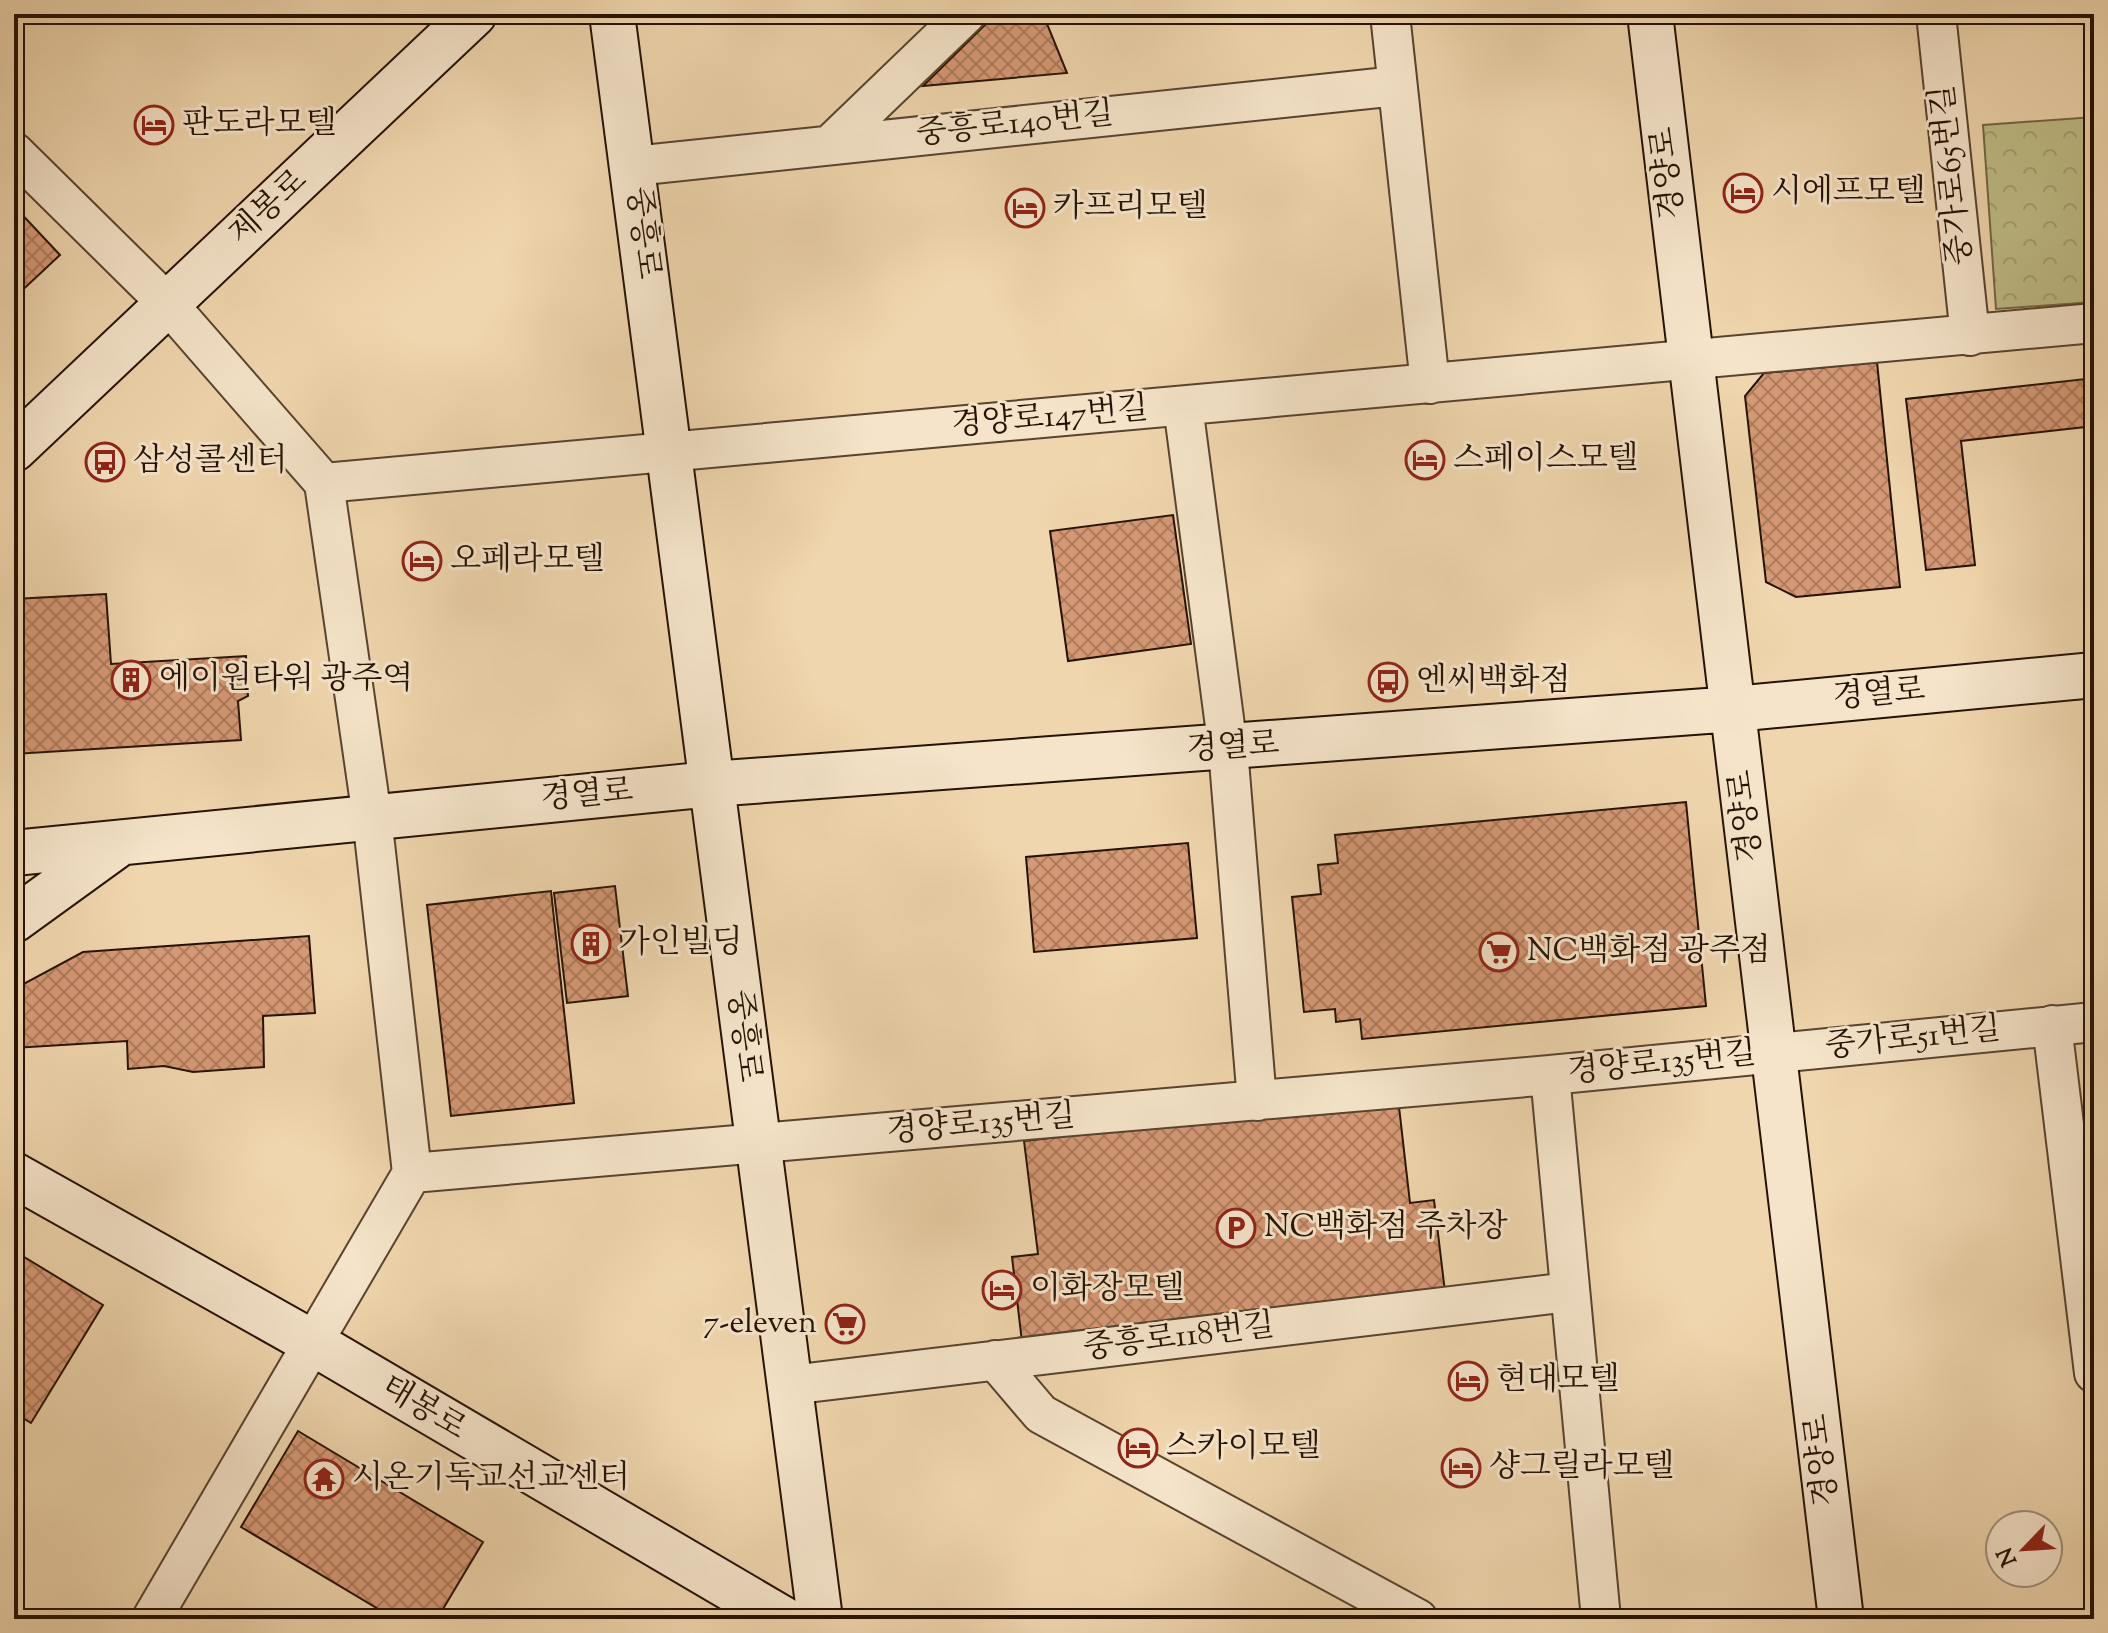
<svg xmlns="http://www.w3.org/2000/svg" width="2108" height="1633" font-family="'Sorts Mill Goudy','Noto Serif KR',serif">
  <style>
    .forest { fill: url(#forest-crowns); stroke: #726745; stroke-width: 2 }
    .building { fill: url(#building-cross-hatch); stroke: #261204; stroke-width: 2 }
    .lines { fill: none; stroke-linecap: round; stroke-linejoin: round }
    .street-casing { stroke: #58432e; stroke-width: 42 }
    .secondary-casing { stroke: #261204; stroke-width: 48 }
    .street { stroke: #f5e4ca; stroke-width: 38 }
    .secondary { stroke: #f5e4ca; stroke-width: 44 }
    .labels { text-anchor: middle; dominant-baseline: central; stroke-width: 6; stroke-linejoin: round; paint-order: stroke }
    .poi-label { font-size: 32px; fill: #261204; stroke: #f5e4ca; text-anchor: start }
    .street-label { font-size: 32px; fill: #261204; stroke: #f5e4ca }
  </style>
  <defs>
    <pattern id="forest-crowns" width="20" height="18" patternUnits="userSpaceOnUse" patternTransform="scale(2)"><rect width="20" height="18" fill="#bfbc86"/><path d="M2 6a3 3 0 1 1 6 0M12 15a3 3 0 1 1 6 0" fill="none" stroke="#a4a172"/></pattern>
    <pattern id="building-cross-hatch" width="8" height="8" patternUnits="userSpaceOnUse" patternTransform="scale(2)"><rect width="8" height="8" fill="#d69975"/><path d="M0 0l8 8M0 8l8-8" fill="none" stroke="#ad7b5e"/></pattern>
  </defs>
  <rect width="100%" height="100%" fill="#f0d6ae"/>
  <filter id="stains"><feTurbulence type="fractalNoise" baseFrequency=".0025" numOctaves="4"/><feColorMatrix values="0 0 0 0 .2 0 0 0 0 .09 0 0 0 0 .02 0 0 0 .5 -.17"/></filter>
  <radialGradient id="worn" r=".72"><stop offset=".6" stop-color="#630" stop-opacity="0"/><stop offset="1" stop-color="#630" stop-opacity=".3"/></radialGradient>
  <!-- forest -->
  <path class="forest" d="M2094,117V302L1996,309L1983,125Z"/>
  <!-- building -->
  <path class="building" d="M996,14H1043L1067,73L923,86Z
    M14,206L60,255L14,298Z
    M1877,362L1900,587L1796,597L1766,582L1745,396L1764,373Z
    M2094,378V426L1961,441L1975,565L1926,570L1906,399Z
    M1173,515L1191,644L1068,661L1050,531Z
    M106,594L111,664L246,656L248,696L238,701L241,740L14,754V599Z
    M1686,802L1706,1006L1362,1039L1360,1019L1336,1022L1335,1009L1304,1012L1292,897L1321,894L1318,865L1338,863L1335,835Z
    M1188,843L1197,938L1034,952L1026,857Z
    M615,886L628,996L567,1003L554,893Z
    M551,891L574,1103L451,1116L427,905Z
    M309,936L315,1013L263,1016L264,1067L193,1072L164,1066L128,1069L127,1041L14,1048V989L83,952Z
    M1398,1098L1410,1203L1434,1200L1445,1292L1022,1342L1012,1257L1038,1254L1024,1141Z
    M16,1252L103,1305L31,1423L14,1413Z
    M298,1431L483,1542L437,1619H395L241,1527Z"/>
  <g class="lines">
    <!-- street casing -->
    <g class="street-casing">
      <path id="street" d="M1390,14L1430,384
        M1936,14L1970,336
        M831,144L966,14
        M14,152L168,304L324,483
        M634,166L1397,86
        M1183,406L1228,749L1257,1101
        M324,483L2094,323
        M324,483L372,817L412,1173
        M2052,1025L2094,1373
        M1550,1075L1601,1619
        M412,1173L1550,1075L2094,1022
        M995,1360L1041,1414L1418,1619
        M790,1385L1569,1292
        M152,1618L412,1173"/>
    </g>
    <!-- secondary casing -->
    <g class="secondary-casing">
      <path id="secondary" d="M612,14L820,1619
        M1650,14L1841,1619
        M14,449L474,14
        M14,853L711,784L1734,709L2094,675
        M14,920L119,844
        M14,1175L313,1343L783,1619"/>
    </g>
    <!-- street -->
    <use href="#street" class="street"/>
    <!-- secondary -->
    <use href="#secondary" class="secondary"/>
  </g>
  <!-- icons -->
  <defs>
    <g id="hotel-ring" transform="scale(2)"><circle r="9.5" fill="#f5e4ca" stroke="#8f2418" stroke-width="1.5"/><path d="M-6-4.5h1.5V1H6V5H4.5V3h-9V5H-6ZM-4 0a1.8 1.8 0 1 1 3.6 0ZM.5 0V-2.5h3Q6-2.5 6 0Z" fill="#8f2418"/></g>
    <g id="bus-ring" transform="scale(2)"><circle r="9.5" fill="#f5e4ca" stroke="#8f2418" stroke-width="1.5"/><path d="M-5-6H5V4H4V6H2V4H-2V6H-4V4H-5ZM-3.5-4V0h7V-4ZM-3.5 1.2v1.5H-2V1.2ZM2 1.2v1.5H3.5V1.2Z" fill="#8f2418"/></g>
    <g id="building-ring" transform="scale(2)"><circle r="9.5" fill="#f5e4ca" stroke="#8f2418" stroke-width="1.5"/><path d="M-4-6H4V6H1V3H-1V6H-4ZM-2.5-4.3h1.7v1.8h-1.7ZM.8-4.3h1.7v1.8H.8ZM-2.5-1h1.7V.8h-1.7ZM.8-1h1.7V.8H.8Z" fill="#8f2418"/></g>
    <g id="supermarket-ring" transform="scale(2)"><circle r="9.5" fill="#f5e4ca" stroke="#8f2418" stroke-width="1.5"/><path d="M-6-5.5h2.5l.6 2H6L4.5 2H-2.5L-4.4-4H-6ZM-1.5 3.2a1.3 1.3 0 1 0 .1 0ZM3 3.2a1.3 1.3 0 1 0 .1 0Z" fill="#8f2418"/></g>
    <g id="parking-ring" transform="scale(2)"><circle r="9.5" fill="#f5e4ca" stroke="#8f2418" stroke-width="1.5"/><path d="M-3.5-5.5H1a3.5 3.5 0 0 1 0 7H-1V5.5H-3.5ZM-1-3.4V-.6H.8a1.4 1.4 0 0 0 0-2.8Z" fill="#8f2418"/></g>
    <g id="temple-ring" transform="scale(2)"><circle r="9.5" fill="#f5e4ca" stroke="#8f2418" stroke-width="1.5"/><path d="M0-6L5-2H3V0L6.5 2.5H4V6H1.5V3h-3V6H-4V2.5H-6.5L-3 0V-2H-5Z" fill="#8f2418"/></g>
  </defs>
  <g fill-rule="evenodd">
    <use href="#hotel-ring" x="154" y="125"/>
    <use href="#hotel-ring" x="1743" y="193"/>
    <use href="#hotel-ring" x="1025" y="208"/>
    <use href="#hotel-ring" x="1425" y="460"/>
    <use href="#bus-ring" x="105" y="462"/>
    <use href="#hotel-ring" x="422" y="561"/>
    <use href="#building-ring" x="131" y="680"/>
    <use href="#bus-ring" x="1388" y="682"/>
    <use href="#building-ring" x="591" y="944"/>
    <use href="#supermarket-ring" x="1499" y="952"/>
    <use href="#parking-ring" x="1236" y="1228"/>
    <use href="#hotel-ring" x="1002" y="1290"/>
    <use href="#supermarket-ring" x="845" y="1324"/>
    <use href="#hotel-ring" x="1468" y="1381"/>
    <use href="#hotel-ring" x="1138" y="1448"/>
    <use href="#hotel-ring" x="1461" y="1468"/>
    <use href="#temple-ring" x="324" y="1479"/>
  </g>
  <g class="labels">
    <!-- poi labels -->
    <g class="poi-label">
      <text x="182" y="125">판도라모텔</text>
      <text x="1771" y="193">시에프모텔</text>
      <text x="1053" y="208">카프리모텔</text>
      <text x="1453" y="460">스페이스모텔</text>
      <text x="133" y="462">삼성콜센터</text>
      <text x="450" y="561">오페라모텔</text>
      <text x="159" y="680">에이원타워 광주역</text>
      <text x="1416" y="682">엔씨백화점</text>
      <text x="619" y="944">가인빌딩</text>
      <text x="1527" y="952">NC백화점 광주점</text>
      <text x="1264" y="1228">NC백화점 주차장</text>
      <text x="1030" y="1290">이화장모텔</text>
      <text x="817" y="1324" text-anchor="end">7-eleven</text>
      <text x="1496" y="1381">현대모텔</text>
      <text x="1166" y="1448">스카이모텔</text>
      <text x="1489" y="1468">샹그릴라모텔</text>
      <text x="352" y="1479">시온기독교선교센터</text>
    </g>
    <!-- street labels -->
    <g class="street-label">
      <text transform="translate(1015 125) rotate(-6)">중흥로140번길</text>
      <text transform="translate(1669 173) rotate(-97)">경양로</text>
      <text transform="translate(1953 175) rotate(-96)">중가로65번길</text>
      <text transform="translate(269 208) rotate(-43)">제봉로</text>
      <text transform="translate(642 233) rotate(83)">중흥로</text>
      <text transform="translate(1050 418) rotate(-5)">경양로147번길</text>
      <text transform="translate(1879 695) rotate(-5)">경열로</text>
      <text transform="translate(1233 748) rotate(-4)">경열로</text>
      <text transform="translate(587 796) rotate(-5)">경열로</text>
      <text transform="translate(1747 816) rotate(-97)">경양로</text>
      <text transform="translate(743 1036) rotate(83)">중흥로</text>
      <text transform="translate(1913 1039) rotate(-6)">중가로51번길</text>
      <text transform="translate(1662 1064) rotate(-6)">경양로135번길</text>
      <text transform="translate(981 1125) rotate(-5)">경양로135번길</text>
      <text transform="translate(1179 1338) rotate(-7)">중흥로118번길</text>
      <text transform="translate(423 1409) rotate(31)">태봉로</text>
      <text transform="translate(1823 1460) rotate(-97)">경양로</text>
    </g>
  </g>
  <!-- margin -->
  <rect width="2108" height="1633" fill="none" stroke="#f0d6ae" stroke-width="48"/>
  <rect x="16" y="16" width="2076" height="1601" fill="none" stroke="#261204" stroke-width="4"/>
  <rect x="24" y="24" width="2060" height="1585" fill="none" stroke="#261204" stroke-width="2"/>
  <!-- north arrow -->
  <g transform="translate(2024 1549) rotate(245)"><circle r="38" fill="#f5e4ca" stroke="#a2907b" stroke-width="2"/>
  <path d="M0-6L14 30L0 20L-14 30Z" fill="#8f2418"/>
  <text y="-12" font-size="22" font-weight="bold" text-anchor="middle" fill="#261204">N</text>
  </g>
  <rect width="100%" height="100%" filter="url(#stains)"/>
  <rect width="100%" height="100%" fill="url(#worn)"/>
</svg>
